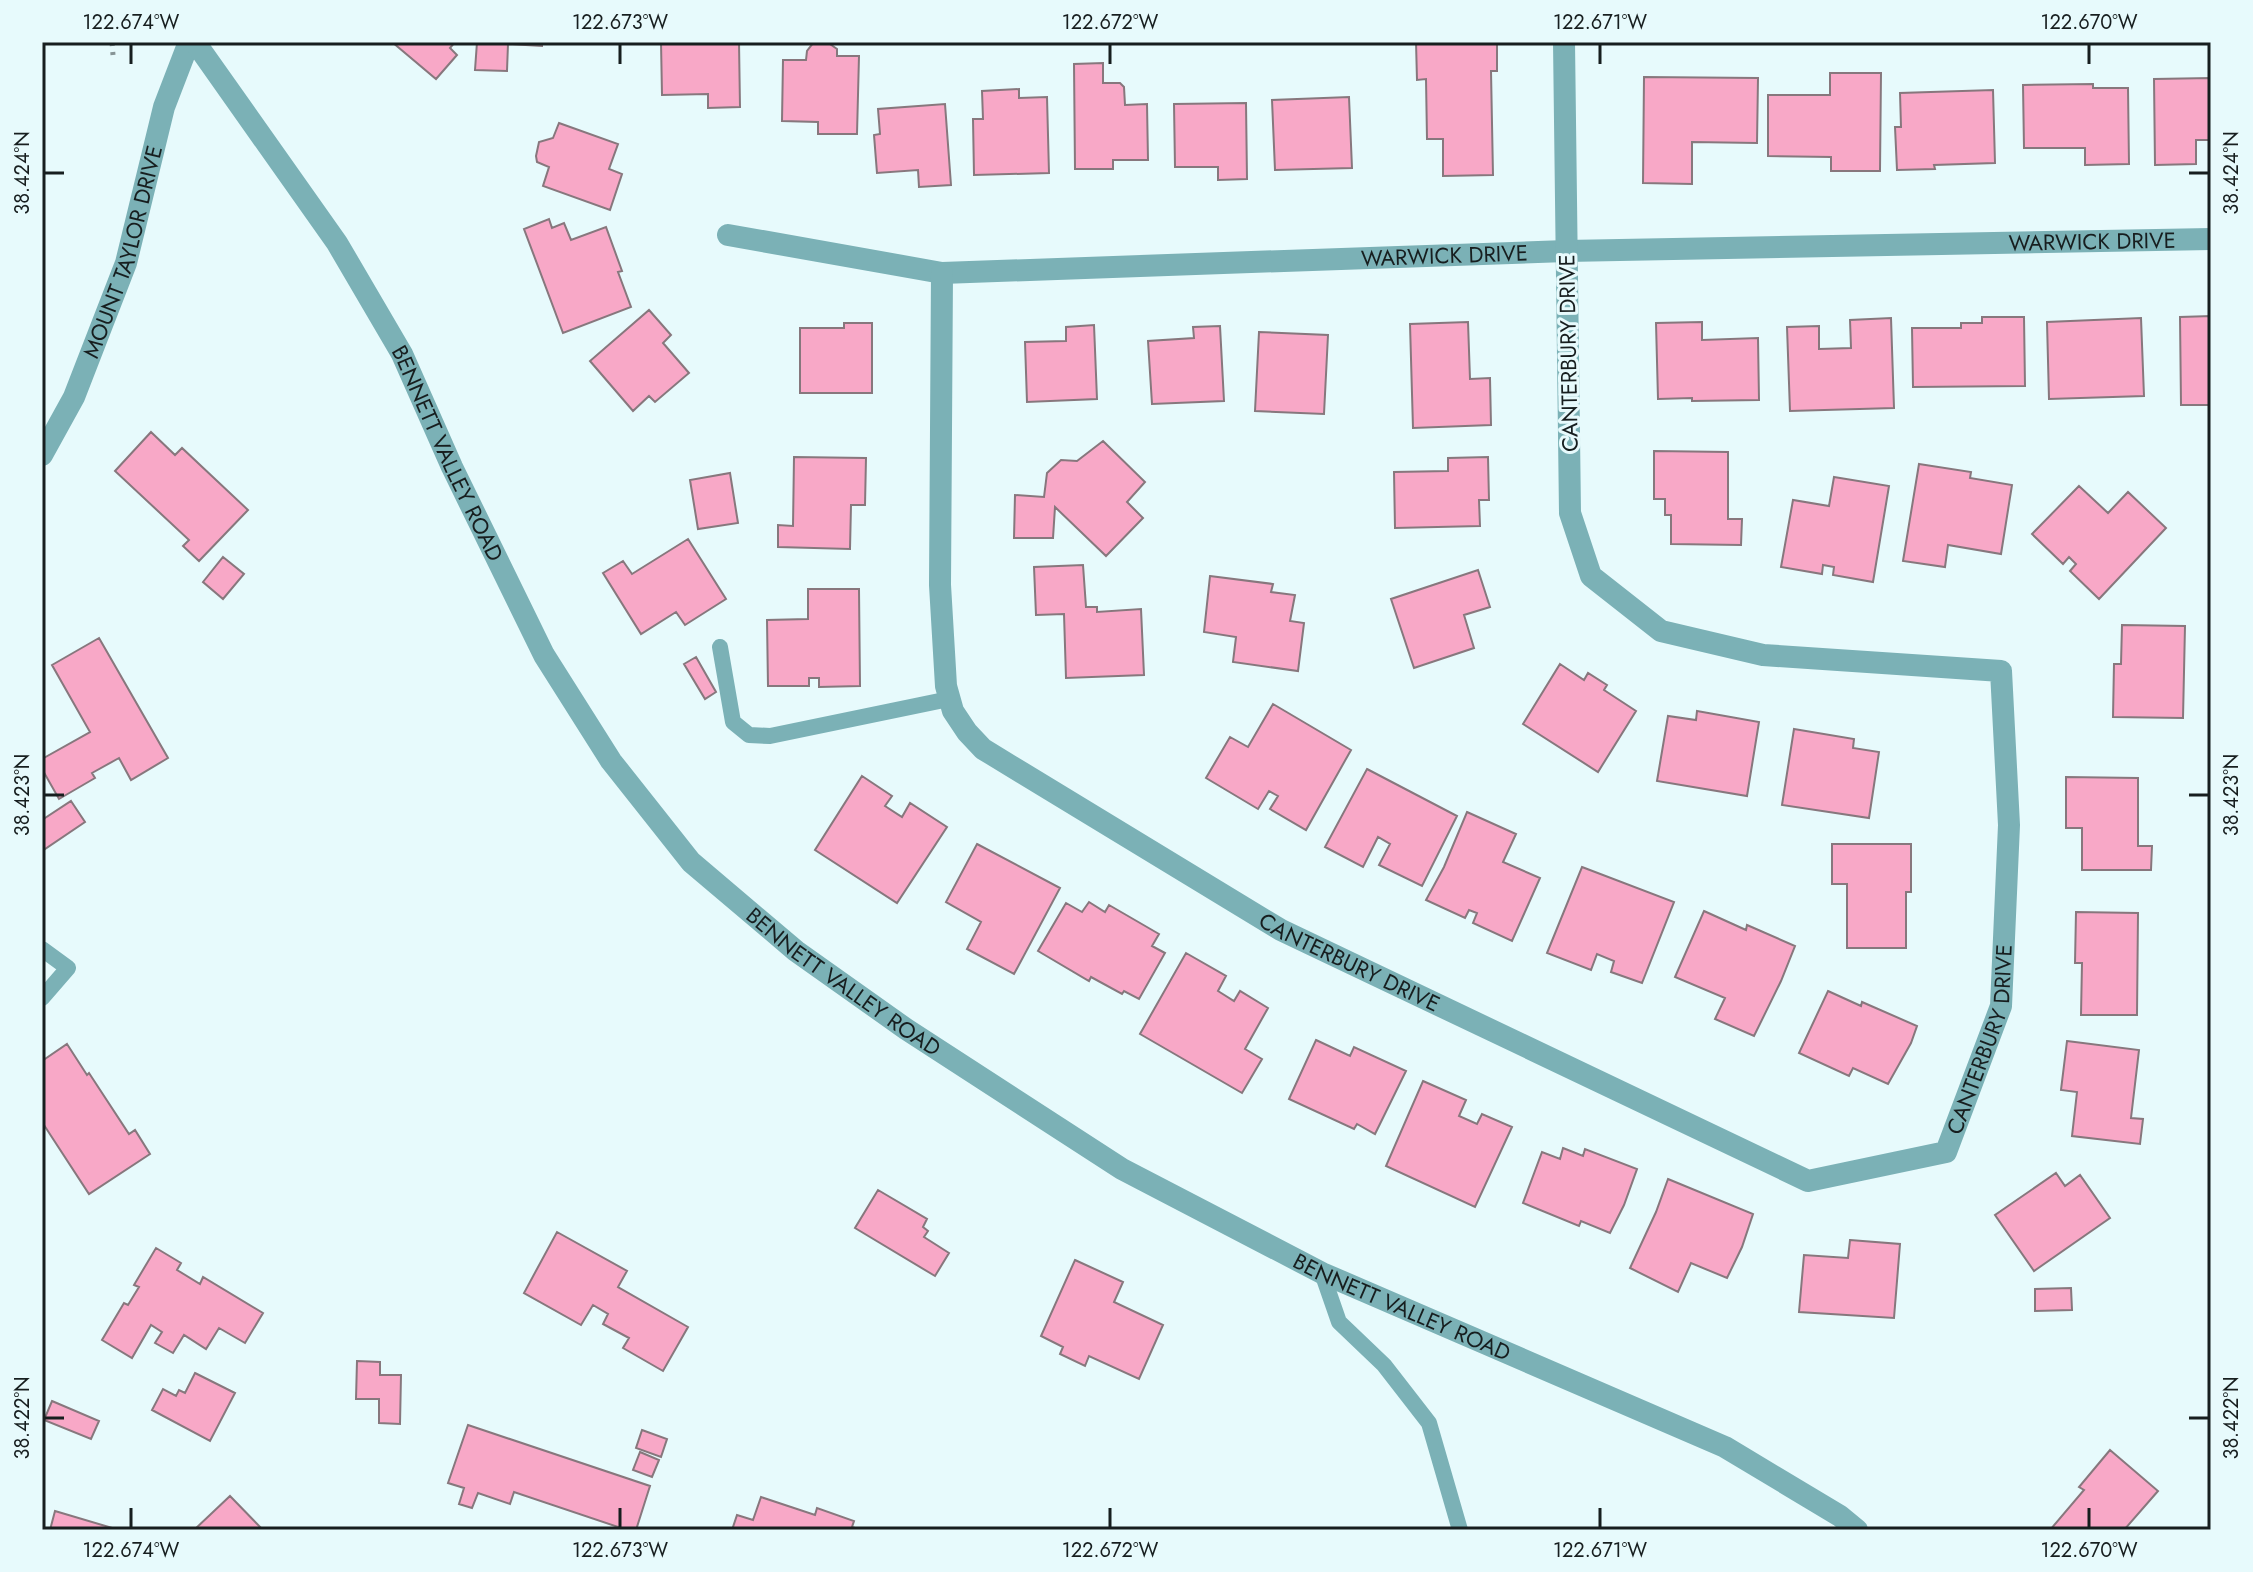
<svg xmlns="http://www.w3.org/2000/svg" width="2253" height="1572" font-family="Jost,sans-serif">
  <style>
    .building { fill: #f8a8c7; stroke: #87777d; stroke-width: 2 }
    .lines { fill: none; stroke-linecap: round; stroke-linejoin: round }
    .path { stroke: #879496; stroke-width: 5; stroke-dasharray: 4 6; stroke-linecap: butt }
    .service { stroke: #7bb1b6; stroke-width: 16 }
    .minor { stroke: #7bb1b6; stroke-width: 22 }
    .tertiary { stroke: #7bb1b6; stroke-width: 22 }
    .ticks { fill: none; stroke: #171e1f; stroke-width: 3 }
    .labels { text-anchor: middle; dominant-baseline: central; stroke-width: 6; stroke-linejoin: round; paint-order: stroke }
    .street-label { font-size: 22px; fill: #171e1f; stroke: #e7fafc }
    .neatline { fill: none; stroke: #171e1f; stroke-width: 3 }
    .ticks-label { font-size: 20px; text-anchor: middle; fill: #171e1f }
  </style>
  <rect width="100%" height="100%" fill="#e7fafc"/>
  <!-- building -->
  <path class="building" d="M392,42H455L450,48L457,55L436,79Z
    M477,42H542V46L508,44L507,71L475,70Z
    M661,42H739L740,107L708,108V94L662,95Z
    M814,42H827L837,49V56H859L857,134H818V122L782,121L783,60H806L807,51Z
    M1416,42H1497V71H1491L1493,175L1443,176V139H1427L1426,79L1417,80Z
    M1103,63V83H1120L1124,87L1125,105L1147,104L1148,160H1113V169H1075L1074,64Z
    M1830,73H1881L1880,171H1831V157L1768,156V95H1830Z
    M1644,77L1758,78L1757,143L1692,142V184L1643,183Z
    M2211,78V140H2196V164L2155,165L2154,79Z
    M2093,84V88H2128L2129,164L2085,165V148H2024L2023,85Z
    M1019,89V98L1047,97L1049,173L974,175L973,119H983L982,91Z
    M1993,90L1995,163L1934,165L1935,169L1897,170L1895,127H1901L1900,93Z
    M1349,97L1352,168L1275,170L1272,100Z
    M1246,103L1247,179L1218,180V167H1175L1174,104Z
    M945,104L951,185L919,187L918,170L877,173L874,135L880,134L878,109Z
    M559,123L618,144L609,169L622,174L610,210L543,186L549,167L537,162L536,156L539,142L553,138Z
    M549,219L552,228L564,223L571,240L606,227L622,271L618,272L631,307L563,333L524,229Z
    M649,310L671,335L663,343L689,373L655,402L649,396L633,411L590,361Z
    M2211,316V405H2181L2180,317Z
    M1982,317H2024L2025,386L1913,387L1912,328H1961V323H1982Z
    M1891,318L1894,408L1790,411L1787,327L1819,326V349L1851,348L1850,320Z
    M2141,318L2144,396L2049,399L2047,322Z
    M1468,322L1470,379L1490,378L1491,425L1413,428L1410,324Z
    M1702,322V340L1758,338L1759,400L1692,401V398L1658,399L1656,323Z
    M844,323H872V393H800V328H844Z
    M1094,325L1097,399L1027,402L1025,342L1066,341V327Z
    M1220,326L1224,401L1152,404L1148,341L1194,338L1193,327Z
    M1259,332L1328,335L1324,414L1255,411Z
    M151,432L175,455L182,448L248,510L199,561L183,546L189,540L115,471Z
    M1103,441L1145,482L1127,502L1143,518L1106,556L1055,507L1053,538H1014L1015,495L1044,497L1047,473L1061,460L1077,461Z
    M1654,451L1728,452V519H1742L1741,545L1671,544V515H1665V499H1654Z
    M794,457L866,458L865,505H851L850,549L778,547V525L793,526Z
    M1488,457L1489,500H1479L1480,526L1395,528L1394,472L1448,471V458Z
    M1919,464L1971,472L1970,478L2012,485L2001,554L1948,545L1945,567L1903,561Z
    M730,473L738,523L698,529L690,480Z
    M1834,477L1889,486L1873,582L1833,575L1834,567L1823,565L1822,574L1781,567L1793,500L1829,506Z
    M2079,486L2108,513L2128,492L2166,528L2099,599L2070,571L2076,564L2069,557L2063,564L2032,534Z
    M688,539L726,599L685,625L676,612L641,634L603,573L623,561L632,574Z
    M223,557L244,574L223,599L203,582Z
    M1083,565L1086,607H1097V612L1141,609L1144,675L1066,678L1064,614L1036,615L1034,567Z
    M1478,570L1490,607L1464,615L1474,648L1414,668L1391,599Z
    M1210,576L1273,584L1271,592L1295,595L1290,621L1304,623L1298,671L1233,662L1236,637L1204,632Z
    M808,589H859L860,686L819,687V678H809V686H768L767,620L808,619Z
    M2122,625L2185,626L2183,718L2113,717L2114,664H2121Z
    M99,638L168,758L131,780L119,758L92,773L95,778L59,799L42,769V759L90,732L52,665Z
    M696,657L716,692L705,699L684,664Z
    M1560,664L1584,680L1588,673L1607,685L1604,690L1636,711L1598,772L1523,724Z
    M1273,704L1351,750L1306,830L1270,809L1278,796L1269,791L1258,809L1206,778L1230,737L1248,747Z
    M1697,711L1759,722L1747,796L1657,781L1668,716L1696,720Z
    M1794,729L1854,739L1853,748L1879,752L1869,818L1782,805Z
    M1367,769L1457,816L1422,886L1379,865L1390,844L1378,837L1363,867L1325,847Z
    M862,776L892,796L885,806L902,817L910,803L947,827L897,903L815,850Z
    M2066,777L2138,778V846H2152L2151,870H2082V828H2066Z
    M71,801L85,822L42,851V820Z
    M1467,812L1516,834L1503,862L1540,878L1512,941L1473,923L1477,913L1469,910L1465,918L1426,900L1444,867Z
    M977,844L1060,888L1014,974L967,949L981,922L946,902Z
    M1832,844H1911V892H1906V948H1847V884H1832Z
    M1582,867L1674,902L1642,983L1611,972L1614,961L1597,954L1591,970L1547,953Z
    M1089,902L1105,912L1109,905L1159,934L1152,946L1165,953L1139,999L1124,991L1122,994L1091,977L1089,981L1038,951L1066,903L1082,912Z
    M1704,911L1746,930L1747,925L1795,946L1781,981L1754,1036L1715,1019L1725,998L1675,977Z
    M2076,912L2138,913L2137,1015H2081L2082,963H2075Z
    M1186,953L1226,976L1218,991L1234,1001L1240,991L1268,1008L1245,1049L1262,1059L1242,1093L1140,1034Z
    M1828,991L1861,1006L1862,1002L1917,1026L1911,1043L1888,1084L1853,1068L1849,1076L1799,1053Z
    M1316,1040L1350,1056L1354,1047L1406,1071L1375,1134L1357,1124L1354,1129L1289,1099Z
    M2067,1041L2139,1050L2131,1118L2143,1119L2140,1144L2072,1136L2077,1092L2061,1090Z
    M67,1044L87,1075L89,1073L129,1134L135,1130L150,1154L89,1194L42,1122V1061Z
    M1423,1081L1466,1100L1459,1116L1477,1124L1482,1114L1512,1127L1475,1207L1386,1166Z
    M1563,1148L1583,1156L1585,1149L1637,1169L1624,1205L1610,1233L1581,1221L1579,1226L1523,1203L1542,1152L1560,1159Z
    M2056,1173L2065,1186L2080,1175L2110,1218L2034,1271L1995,1215Z
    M1668,1179L1753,1214L1742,1247L1727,1278L1691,1263L1678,1292L1630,1268L1656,1212Z
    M878,1190L927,1219L923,1227L928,1231L924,1237L949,1253L935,1276L855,1228Z
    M557,1232L627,1271L618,1287L688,1327L663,1371L623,1348L629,1338L603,1324L608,1314L593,1305L581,1325L524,1293Z
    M1850,1240L1900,1244L1894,1318L1799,1312L1804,1255L1848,1258Z
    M156,1248L181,1263L177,1270L200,1284L203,1277L263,1313L245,1343L219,1328L206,1349L184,1335L173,1353L155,1343L162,1332L151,1325L132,1358L102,1340L124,1303L128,1305L139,1287L134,1285Z
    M1075,1260L1123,1282L1114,1302L1163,1325L1139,1379L1089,1356L1085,1366L1060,1354L1063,1347L1041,1336Z
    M2071,1288L2072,1310L2035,1311V1289Z
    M357,1361L380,1362V1375H401L400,1424L379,1423V1399H356Z
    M195,1373L235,1393L210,1441L152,1410L163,1389L176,1396L179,1390L185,1393Z
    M52,1401L99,1421L91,1439L44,1420Z
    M468,1425L650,1486L636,1530H627L514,1492L510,1504L478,1493L472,1508L459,1504L464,1488L448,1483Z
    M642,1430L667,1439L661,1457L636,1448Z
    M2110,1450L2158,1491L2124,1530H2050L2084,1490L2079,1487Z
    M640,1452L659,1460L652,1477L633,1470Z
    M230,1496L263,1530H194Z
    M761,1497L815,1515L817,1508L854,1521L852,1527L861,1530H732L737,1515L753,1520Z
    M55,1511L119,1530H50Z"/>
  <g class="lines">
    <!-- path -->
    <path class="path" d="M112,42L113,55"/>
    <!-- service -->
    <path class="service" d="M720,647L733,722L749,735L770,736L949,699
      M42,949L68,968L42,998
      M1322,1273L1339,1322L1384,1365L1429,1423L1460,1530"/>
    <!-- minor -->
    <g class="minor">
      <path id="s1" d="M728,235L942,273L1566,251L2211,239"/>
      <path id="s2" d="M942,273L940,585L946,686L953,711L967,732L983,749L1281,930L1808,1181L1946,1152L2001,1006L2009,825L2001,671L1763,655L1661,631L1591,576L1570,513L1564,42"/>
      <path id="s3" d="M42,455L74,397L126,263L164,107L189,42"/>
    </g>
    <!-- tertiary -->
    <path class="tertiary" id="s4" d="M195,42L337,243L402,354L452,467L544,655L611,761L691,862L796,951L906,1029L1122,1169L1322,1273L1725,1447L1840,1516L1857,1530"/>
  </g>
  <!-- ticks -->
  <path class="ticks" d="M131,44V64M620,44V64M1110,44V64M1600,44V64M2089,44V64M44,173H64M2189,173H2209M44,795H64M2189,795H2209M44,1418H64M2189,1418H2209M131,1508V1528M620,1508V1528M1110,1508V1528M1600,1508V1528M2089,1508V1528"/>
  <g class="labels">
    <!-- street labels -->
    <g class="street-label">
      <text stroke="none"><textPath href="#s1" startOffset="1368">WARWICK DRIVE</textPath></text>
      <text stroke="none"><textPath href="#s3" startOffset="220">MOUNT TAYLOR DRIVE</textPath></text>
      <text stroke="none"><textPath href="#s1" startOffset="720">WARWICK DRIVE</textPath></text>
      <text transform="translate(1568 353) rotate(-91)">CANTERBURY DRIVE</text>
      <text stroke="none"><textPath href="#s4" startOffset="484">BENNETT VALLEY ROAD</textPath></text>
      <text stroke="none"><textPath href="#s2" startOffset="912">CANTERBURY DRIVE</textPath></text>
      <text stroke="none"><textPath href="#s4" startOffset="1156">BENNETT VALLEY ROAD</textPath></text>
      <text stroke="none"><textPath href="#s2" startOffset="1680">CANTERBURY DRIVE</textPath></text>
      <text stroke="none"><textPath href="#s4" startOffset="1804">BENNETT VALLEY ROAD</textPath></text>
    </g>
  </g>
  <!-- border -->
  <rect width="2253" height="1572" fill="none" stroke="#e7fafc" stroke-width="88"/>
  <rect x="44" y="44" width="2165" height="1484" class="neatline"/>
  <g class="ticks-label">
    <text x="131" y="29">122.674°W</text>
    <text x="620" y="29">122.673°W</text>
    <text x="1110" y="29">122.672°W</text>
    <text x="1600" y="29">122.671°W</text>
    <text x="2089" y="29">122.670°W</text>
    <text transform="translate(22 173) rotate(-90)" y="7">38.424°N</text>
    <text transform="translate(2231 173) rotate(-90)" y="7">38.424°N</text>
    <text transform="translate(22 795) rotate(-90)" y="7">38.423°N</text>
    <text transform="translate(2231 795) rotate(-90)" y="7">38.423°N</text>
    <text transform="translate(22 1418) rotate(-90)" y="7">38.422°N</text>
    <text transform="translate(2231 1418) rotate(-90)" y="7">38.422°N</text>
    <text x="131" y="1557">122.674°W</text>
    <text x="620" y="1557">122.673°W</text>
    <text x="1110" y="1557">122.672°W</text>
    <text x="1600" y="1557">122.671°W</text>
    <text x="2089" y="1557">122.670°W</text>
  </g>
</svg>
